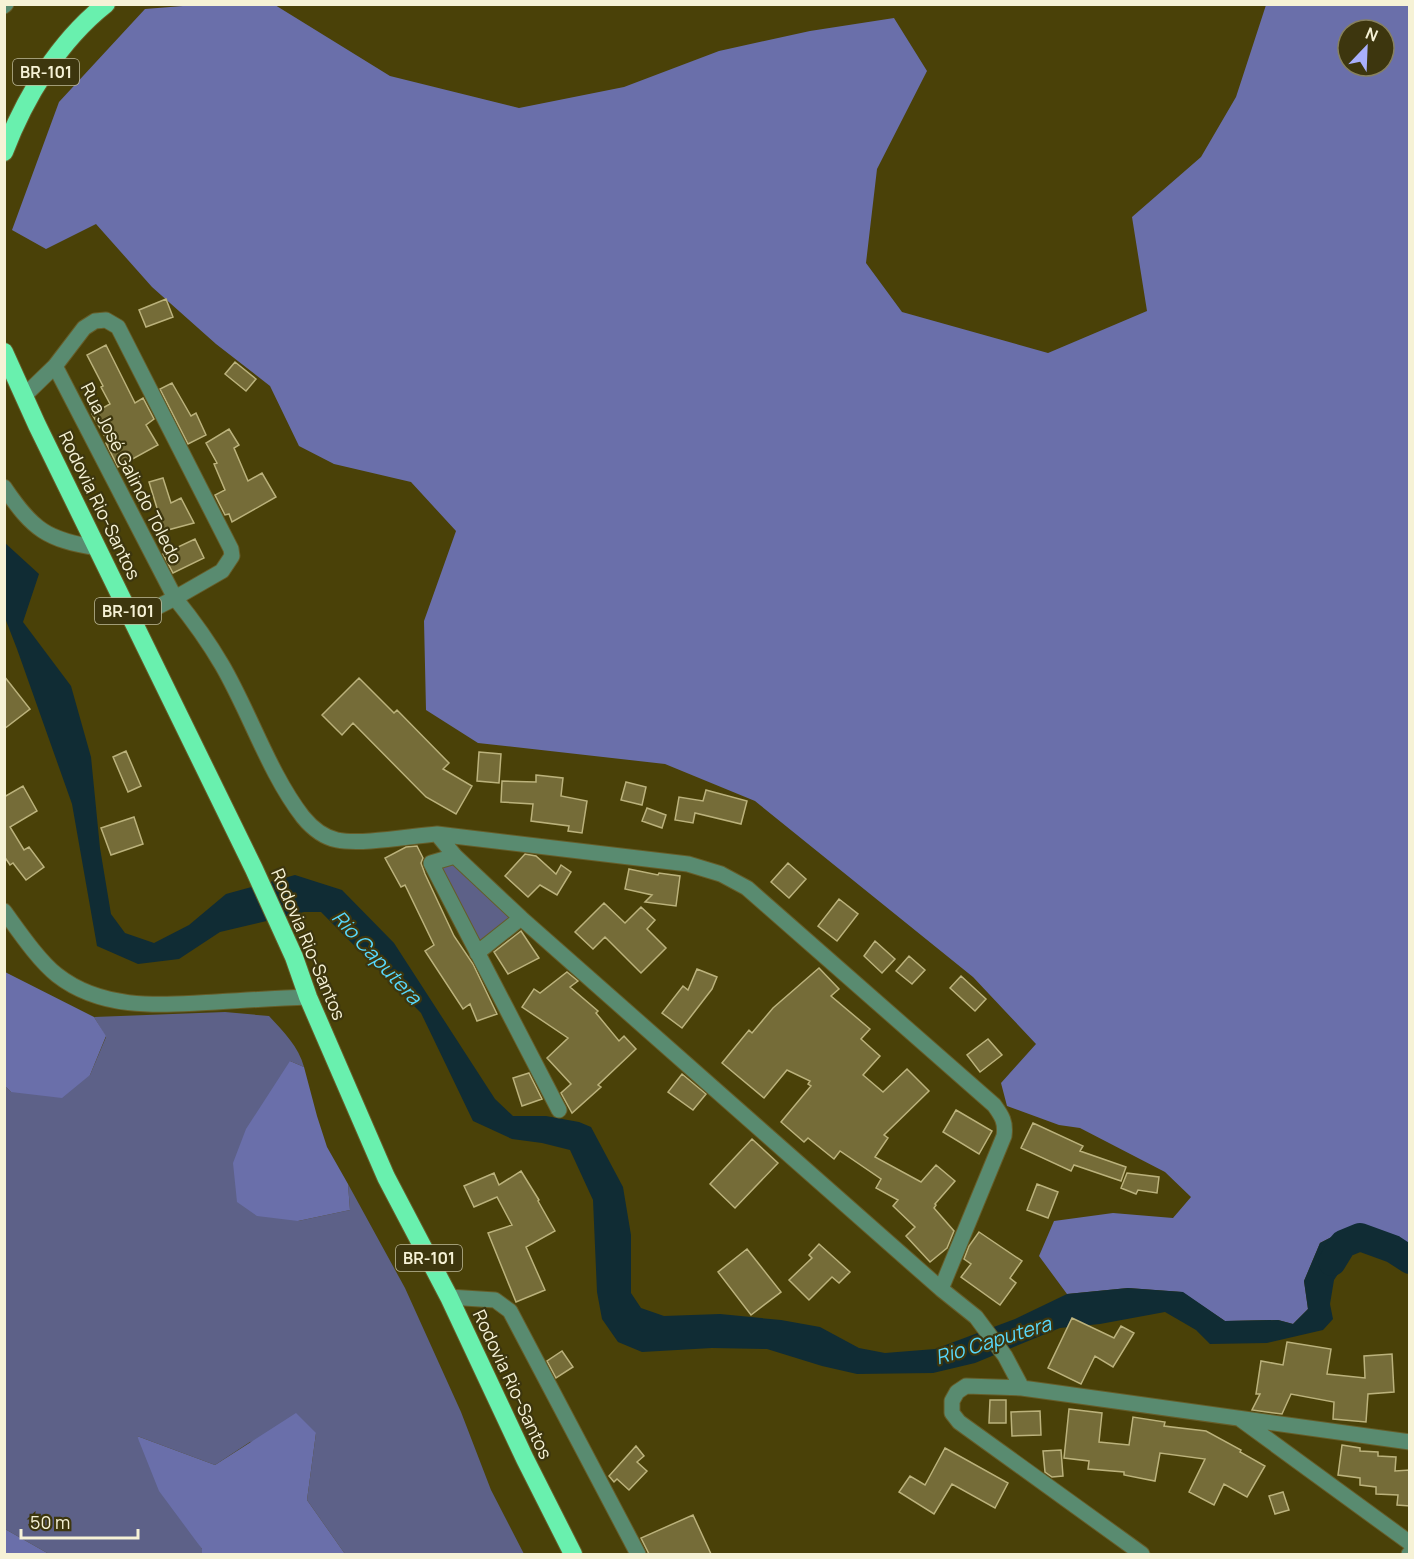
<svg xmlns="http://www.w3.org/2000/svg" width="1414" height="1559" font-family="Manrope,sans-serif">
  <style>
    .green { fill: #5d6188 }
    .forest { fill: #6a6faa; fill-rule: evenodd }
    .water { fill: #102c34 }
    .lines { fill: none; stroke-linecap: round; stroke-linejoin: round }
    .river { stroke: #102c34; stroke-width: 28 }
    .building { fill: #756c38; stroke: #bbb27c; stroke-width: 1.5 }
    .minor-casing { stroke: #665d29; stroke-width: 17 }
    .highway-casing { stroke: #665d29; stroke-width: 20 }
    .minor { stroke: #598b70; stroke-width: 15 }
    .highway { stroke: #69f0ae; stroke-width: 18 }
    .labels { text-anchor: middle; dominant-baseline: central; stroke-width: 4.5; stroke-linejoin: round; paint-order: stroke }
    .shield { fill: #3d360e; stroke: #beba9a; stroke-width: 1.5 }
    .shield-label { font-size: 16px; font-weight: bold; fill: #f6f2d6 }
    .street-label { font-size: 18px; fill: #f6f2d6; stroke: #3d360e }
    .water-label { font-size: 20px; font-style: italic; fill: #58d7fb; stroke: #3d360e }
  </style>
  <rect width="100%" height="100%" fill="#4a4108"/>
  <!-- green -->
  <path class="green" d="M453,859L515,919L479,947L436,865Z
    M225,1012L269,1016C283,1031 299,1047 304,1067L290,1061L298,1221L350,1210L348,1184L405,1288L461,1412L491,1490L524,1554H345L307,1500L316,1433L250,1442L215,1465L137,1436L202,1549V1554H49L5,1529V1086L11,1092L90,1075L106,1037L94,1017Z"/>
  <!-- forest -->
  <path class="forest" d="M208,4L275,5L390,76L519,108L624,87L719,51L810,31L894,18L927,71L877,169L866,263L902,312L1048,353L1147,311L1132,217L1201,157L1236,97L1266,5H1409V1242H1394L1351,1227L1320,1243L1304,1281L1308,1309L1293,1324L1278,1320L1225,1321L1182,1292L1128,1288L1067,1294L1039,1256L1054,1221L1113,1213L1173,1218L1191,1197L1165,1172L1080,1128L1059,1125L1007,1106L1001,1083L1036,1044L973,977L755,801L665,764L478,743L426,710L424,621L456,531L411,482L334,464L299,446L270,386L216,344L152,287L96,224L46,249L12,230L59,102L145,9ZM1348,30H1384V66H1348Z
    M5,972L94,1017L106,1036L90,1075L62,1098L11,1092L5,1086Z
    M290,1061L304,1067L317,1116L327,1147L348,1184L350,1210L298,1221L257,1216L237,1202L233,1163L246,1129Z
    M296,1413L316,1433L307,1500L345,1554H202V1549L159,1491L137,1436L215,1465Z
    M5,1529L49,1554H5Z"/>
  <!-- water -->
  <path class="water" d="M4,542L39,574L23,622L71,686L91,757L100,848L111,914L125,933L154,943L189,925L226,894L295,875L342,890L394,943L495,1099L513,1116H546L579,1122L591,1127L623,1187L631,1235V1293L641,1308L664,1316L720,1314L781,1320L820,1327L859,1348L885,1353L935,1349L1015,1319L1067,1294L1128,1288L1183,1292L1225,1321L1278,1320L1293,1324L1308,1309L1304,1281L1320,1243L1351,1227L1360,1237L1343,1253L1340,1271L1334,1280L1330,1304L1333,1319L1323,1330L1267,1343L1210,1344L1196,1330L1165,1312L1100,1324L1060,1328L975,1363L933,1373L857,1374L822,1366L767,1349L712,1348L642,1352L618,1342L602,1319L597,1292L593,1200L570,1150L542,1143L512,1139L473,1121L421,1013L321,912H304L220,932L179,959L138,964L97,946L72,804L17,649L5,618Z"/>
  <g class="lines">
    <!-- river -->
    <path class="river" d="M1332,1262L1343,1244L1360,1237L1393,1249L1410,1260"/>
  </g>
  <!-- building -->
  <path class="building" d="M166,299L173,317L146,327L139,310Z
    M106,345L135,403L143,398L154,419L146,425L158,445L118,467L106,443L108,442L92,414L110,404L101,387L103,386L87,355Z
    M235,362L256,379L246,391L225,374Z
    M172,383L191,416L196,413L206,435L188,444L160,389Z
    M229,429L239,445L234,448L248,481L262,473L276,497L232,522L229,514L225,515L215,495L225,490L214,464L217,463L206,443Z
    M163,478L171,503L181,498L194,523L164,531L149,482Z
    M195,539L204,558L173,573L163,554Z
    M4,676L30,709L4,729Z
    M359,678L394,713L397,710L449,763L443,769L472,786L456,814L426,797L353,723L342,735L322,715Z
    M126,751L141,786L128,792L113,757Z
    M479,752L501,754L499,783L477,781Z
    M536,775L563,778L561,796L587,801L582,833L568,831L569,826L531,821L533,804L501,802L502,781L536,782Z
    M626,782L646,787L642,805L621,800Z
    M23,786L37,811L10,827L24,850L29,847L44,867L26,880L13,863L10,865L4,856V797Z
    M706,790L747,801L741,824L695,813L693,823L675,820L679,797L703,801Z
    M647,808L666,815L662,828L642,821Z
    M134,817L143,844L111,855L101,828Z
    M417,846L423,858L421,863L425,874L454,936L473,964L497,1014L477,1021L470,1004L463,1009L425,951L434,945L405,885L401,887L385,858L406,847Z
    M525,854L536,856L556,874L561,865L571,872L557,895L540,885L528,897L505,876Z
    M788,863L806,879L789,898L771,882Z
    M629,869L658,875L659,873L680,876L676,906L645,902L652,895L625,889Z
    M839,899L858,914L837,941L818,926Z
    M604,903L625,923L641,907L655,920L647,929L666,948L641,973L605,937L593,949L575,932Z
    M521,931L539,958L508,974L494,952Z
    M875,941L895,959L882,973L864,956Z
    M909,956L925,970L912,984L896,971Z
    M819,968L839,989L831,996L870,1029L861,1039L880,1056L863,1075L883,1092L907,1069L929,1091L884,1135L888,1138L875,1157L921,1182L936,1165L955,1181L935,1204L936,1205L934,1208L954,1231L947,1248L930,1262L906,1236L915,1227L893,1206L898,1200L876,1188L881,1179L840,1151L834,1159L808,1138L804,1142L781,1122L811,1086L808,1084L810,1081L787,1070L764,1098L722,1063L749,1030L752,1033L773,1008Z
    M697,969L717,977L712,989L682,1028L662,1013L683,986L688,990Z
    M567,972L578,981L570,987L598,1011L596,1013L619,1041L624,1036L636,1049L598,1085L601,1087L572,1113L561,1093L571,1084L547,1058L568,1038L522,1007L534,989L540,993Z
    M961,976L986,999L975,1011L950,988Z
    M988,1039L1002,1055L980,1072L967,1055Z
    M529,1073L542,1099L522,1106L513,1078Z
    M682,1074L706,1094L693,1110L668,1092Z
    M956,1110L992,1131L979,1154L943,1132Z
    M1033,1123L1083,1146L1080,1151L1126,1167L1121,1181L1074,1165L1071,1171L1021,1148Z
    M752,1139L778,1163L735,1208L710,1184Z
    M521,1171L539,1200L538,1201L555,1231L526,1247L545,1290L516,1302L488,1233L512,1225L497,1197L474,1207L464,1186L494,1173L499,1185Z
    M1127,1173L1159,1177L1157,1193L1138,1190L1136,1194L1121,1188Z
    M1037,1184L1058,1192L1048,1218L1027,1210Z
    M979,1232L1022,1261L1010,1278L1016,1283L1000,1305L961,1277L971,1264L964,1259L969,1246Z
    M819,1244L850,1272L839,1283L832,1277L809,1300L789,1280L812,1258L809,1255Z
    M747,1249L781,1292L751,1315L718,1272Z
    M1072,1318L1114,1338L1121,1326L1134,1333L1113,1367L1095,1356L1081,1384L1048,1368Z
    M1287,1342L1331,1349L1327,1374L1365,1378L1364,1356L1392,1354L1394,1392L1368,1394L1366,1422L1333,1419L1334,1402L1291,1394L1282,1414L1252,1410L1260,1394H1256L1261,1361L1283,1365Z
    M562,1351L573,1367L556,1378L547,1361Z
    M990,1400H1006V1423H989Z
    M1069,1409L1102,1413L1099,1442L1129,1445L1133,1417L1165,1422L1164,1426L1206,1431L1241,1450L1240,1452L1265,1466L1247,1497L1224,1484L1214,1505L1189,1492L1205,1459L1160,1453L1155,1481L1124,1475V1472L1088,1469L1089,1461L1064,1458Z
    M1040,1411L1041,1435L1012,1436L1011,1412Z
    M1342,1445L1360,1448V1451L1378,1452V1456L1396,1457L1395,1471L1410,1470V1506L1397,1505L1398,1495L1376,1494V1487L1360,1485V1478L1338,1475Z
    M636,1446L644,1456L637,1462L647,1471L629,1490L617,1479L614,1482L609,1476Z
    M945,1448L1008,1483L995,1508L952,1484L934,1514L899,1492L910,1476L925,1485Z
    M1061,1450L1063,1476L1052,1477L1045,1472L1043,1451Z
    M1283,1492L1289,1510L1275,1514L1269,1496Z
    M693,1515L711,1554H649L641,1538Z"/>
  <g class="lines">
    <!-- minor casing -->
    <g class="minor-casing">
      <path id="minor" d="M4,6L6,4
        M24,396L55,366L84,328L95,321L106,320L118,327L231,549L232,556L222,571L175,598L55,366
        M4,487C33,530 47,540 98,548
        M132,620L175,598C192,619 208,641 222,665C250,713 269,773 303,817C312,828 323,837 337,840C361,845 411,836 437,834L455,856L521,918L941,1289L976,1317L1005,1356L1022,1388L1410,1442
        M437,834L688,864L721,874L747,888L994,1105C1002,1116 1006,1122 1004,1136L941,1289
        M455,856L431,863L559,1110
        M4,911C18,930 38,960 57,975C103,1011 162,1005 216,1002C247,1000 278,998 308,997
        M477,953L521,918
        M449,1297L495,1300L510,1311L638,1554
        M1022,1388L966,1386L957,1392L952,1401V1413L959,1422L1142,1554
        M1240,1419L1410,1543
        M1409,1554H1410"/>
    </g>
    <!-- highway casing -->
    <g class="highway-casing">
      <path id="highway" d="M4,152C25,97 59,41 106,4
        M4,352L37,425L254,869L294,957L308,997L386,1177L449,1297L525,1459L573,1554"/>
    </g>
    <!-- minor -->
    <use href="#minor" class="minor"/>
    <!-- highway -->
    <use href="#highway" class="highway"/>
  </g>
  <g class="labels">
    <!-- shield labels -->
    <g class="shield">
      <rect x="13" y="59" width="66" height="26" rx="4.5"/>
      <rect x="95" y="598" width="66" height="26" rx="4.5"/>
      <rect x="396" y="1245" width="66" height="26" rx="4.5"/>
    </g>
    <g class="shield-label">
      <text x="46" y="72">BR-101</text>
      <text x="128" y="611">BR-101</text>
      <text x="429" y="1258">BR-101</text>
    </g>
    <!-- street labels -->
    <g class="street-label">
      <text transform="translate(132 473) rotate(63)">Rua José Galindo Toledo</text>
      <text transform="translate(100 505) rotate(64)">Rodovia Rio-Santos</text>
      <text transform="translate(309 944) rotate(67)">Rodovia Rio-Santos</text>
      <text transform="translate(513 1384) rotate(65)">Rodovia Rio-Santos</text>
    </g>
    <!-- water labels -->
    <g class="water-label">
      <text transform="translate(377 957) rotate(47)">Rio Caputera</text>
      <text transform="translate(993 1340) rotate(-17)">Rio Caputera</text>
    </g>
  </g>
  <!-- border -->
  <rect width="1414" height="1559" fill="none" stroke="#f6f2d6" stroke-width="12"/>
  <!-- north arrow -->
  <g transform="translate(1366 48) rotate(23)"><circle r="28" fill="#3d360e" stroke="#87815e" stroke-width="1.5"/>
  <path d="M0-4.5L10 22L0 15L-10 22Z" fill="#a9b0fc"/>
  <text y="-9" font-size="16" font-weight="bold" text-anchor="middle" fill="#f6f2d6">N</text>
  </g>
  <!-- scale -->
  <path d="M21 1529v9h117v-9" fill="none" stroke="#f6f2d6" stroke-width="3"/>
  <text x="30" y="1529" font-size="18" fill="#f6f2d6" stroke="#3d360e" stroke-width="4.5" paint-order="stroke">50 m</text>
</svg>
